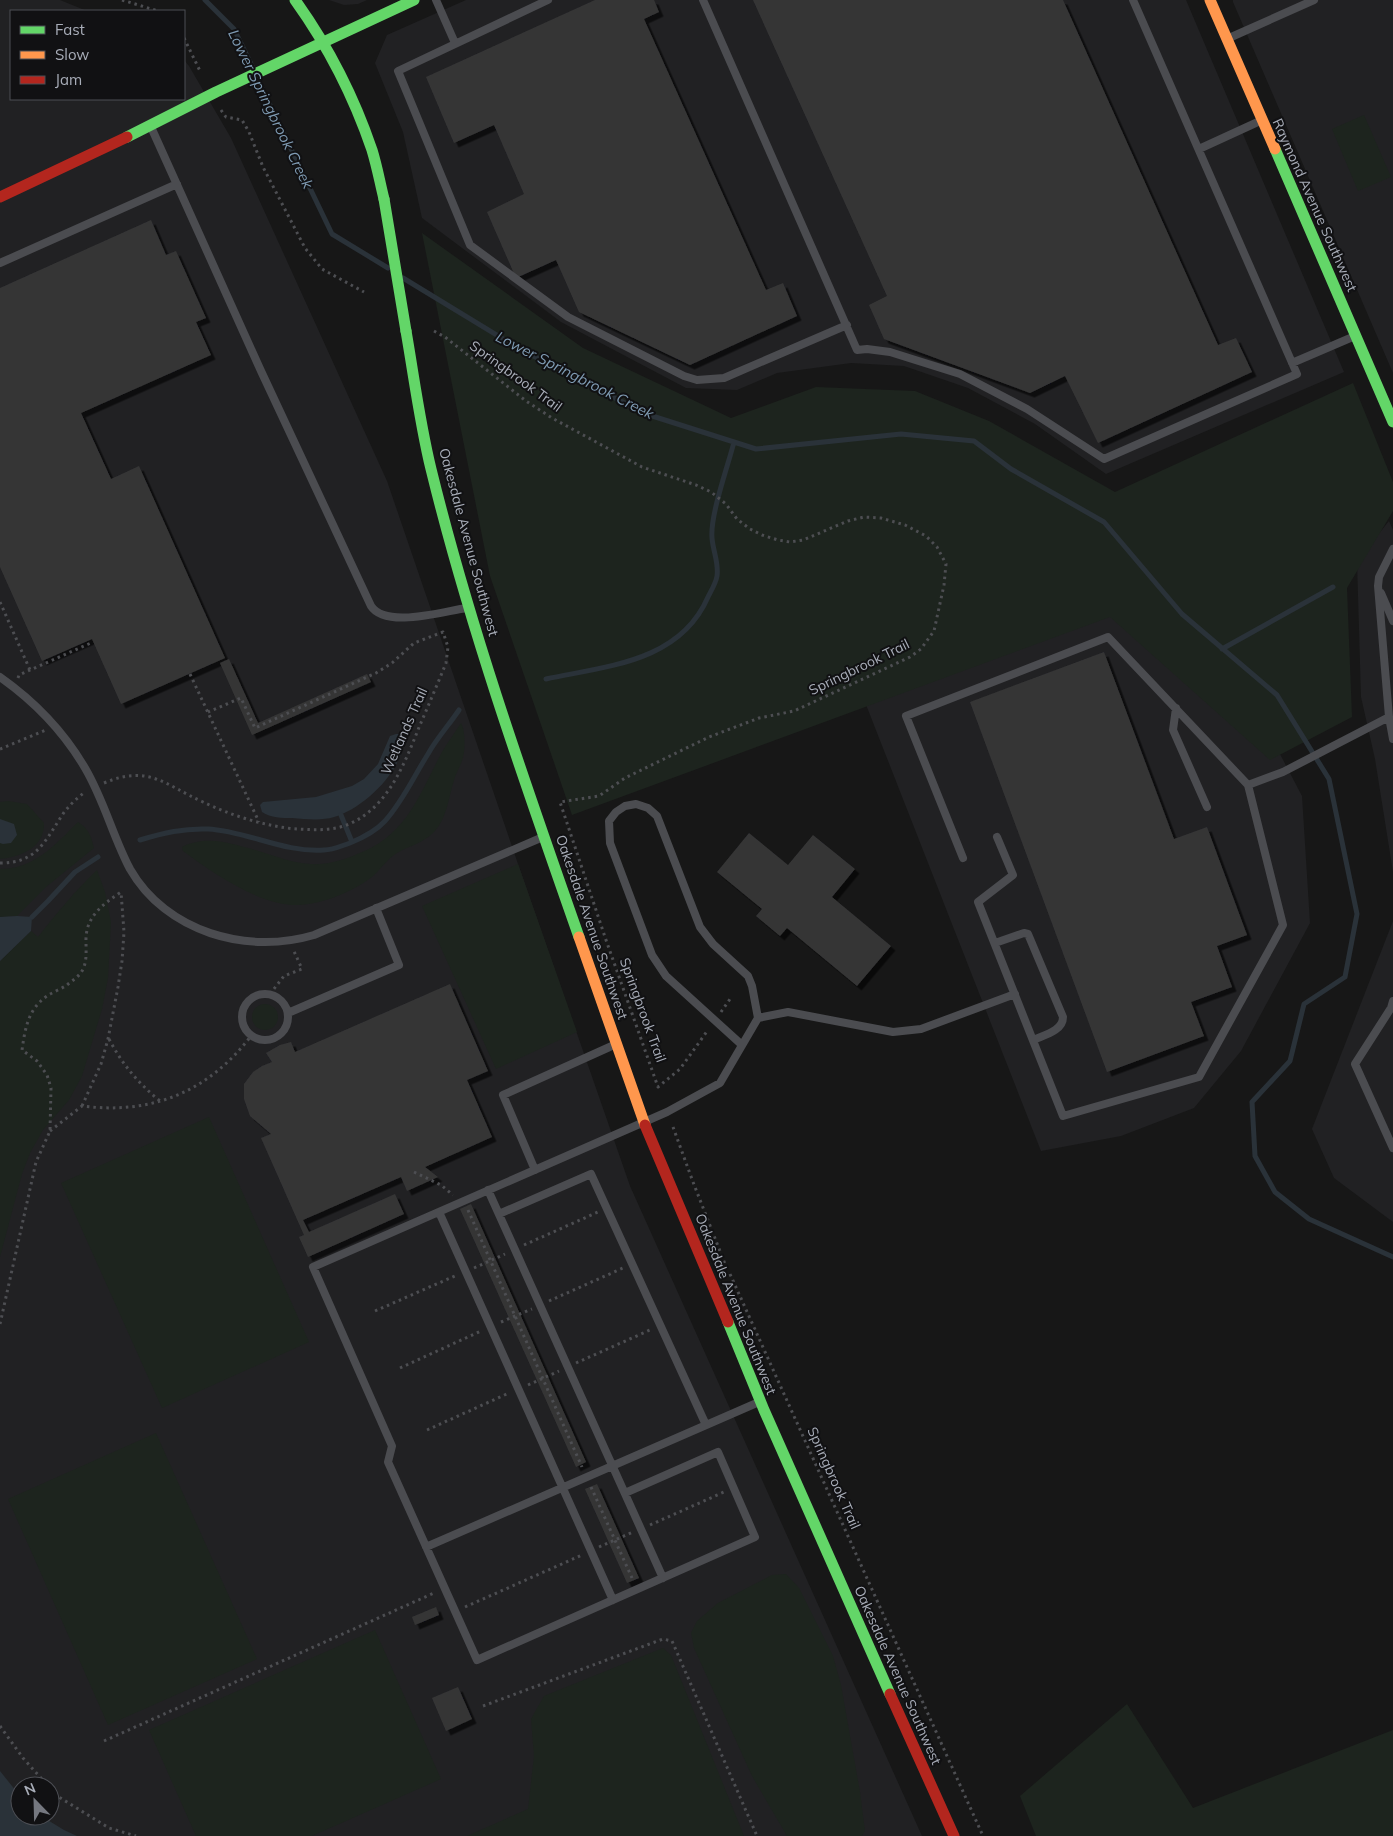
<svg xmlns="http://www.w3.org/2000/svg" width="1393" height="1836" font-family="Mulish,sans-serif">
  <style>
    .built { fill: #212123; fill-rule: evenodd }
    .green { fill: #1d241e }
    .water { fill: #2a3239 }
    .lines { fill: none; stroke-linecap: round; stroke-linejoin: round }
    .stream { stroke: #2a3239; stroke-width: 5 }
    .building { fill: #353536; filter: url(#shadow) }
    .path { stroke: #4d4e52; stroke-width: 3; stroke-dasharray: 2.5 4; stroke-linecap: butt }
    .lane { stroke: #4b4c50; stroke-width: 8 }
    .fast { stroke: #63d668; stroke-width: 11 }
    .slow { stroke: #ff974d; stroke-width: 11 }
    .jam { stroke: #b3261e; stroke-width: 11 }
    .fast-bridge { stroke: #63d668; stroke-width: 11 }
    .labels { text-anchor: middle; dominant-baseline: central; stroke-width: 4; stroke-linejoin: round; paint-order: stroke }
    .street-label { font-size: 14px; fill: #a8adb8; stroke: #111113 }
    .water-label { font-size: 15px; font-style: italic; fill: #7f9bb3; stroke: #111113 }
  </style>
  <defs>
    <filter id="shadow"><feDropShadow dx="4.5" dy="4.5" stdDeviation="0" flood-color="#0009"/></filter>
  </defs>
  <rect width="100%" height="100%" fill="#171717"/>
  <!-- built -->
  <path class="built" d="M0,0H60L87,11H11V99H184V60L189,66L231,138L387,481L518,864L630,1186L922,1836H0ZM20,1786H50V1816H20Z
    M329,0H367L358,4L344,5Z
    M466,0H1186L1344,372L1106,474L1035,424L968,388L904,366L851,363L777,373L737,390L686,388L561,322L422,218L403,132L375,63L387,35Z
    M1233,0H1393V373L1233,2Z
    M1389,521L1393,530V872L1375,759L1361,697L1357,561Z
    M1110,598L1271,737L1302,796L1310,923L1241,1051L1194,1108L1121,1136L1041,1151L863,697Z
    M1393,921V1222L1334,1178L1312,1129Z"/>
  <!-- green -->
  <path class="green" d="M1364,115L1391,177L1358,191L1332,129Z
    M422,233L583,348L731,418L816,387L915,391L989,421L1115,492L1353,383L1393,482V511L1347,588L1352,717L1270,760L1110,617L572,815L490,576Z
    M461,723C465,730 465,744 464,752C463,762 458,769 455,777C449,795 447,820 433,833C423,843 409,846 397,853C387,859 380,870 372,877C354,891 321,905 298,905C260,906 213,873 183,851L182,847C207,835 229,843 255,850C273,855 291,863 310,864C325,865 341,861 355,855C407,836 418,797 442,752C448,742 455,732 461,723Z
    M8,801L27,804L44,823C45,847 21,857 0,859V802Z
    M78,822C89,829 91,836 94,848L46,887L17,916L0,917V869C34,869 55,845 78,822Z
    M518,864L577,1032L496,1069L422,906Z
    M97,870L105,892L111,922L108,978L102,1009L82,1076L69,1100L43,1130L30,1153L22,1174L0,1257V961L31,931L38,937C57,913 75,891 97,870Z
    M252 1017a13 13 0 1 1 26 0a13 13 0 1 1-26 0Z
    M209,1117L309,1342L162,1408L61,1183Z
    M156,1433L257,1659L108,1725L8,1499Z
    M786,1574L799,1588L833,1656L841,1685L860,1792L865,1831L862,1836H787L752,1776L694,1648L691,1633L697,1621L718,1603L772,1575Z
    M375,1630L441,1779L312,1836H196L149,1730Z
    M663,1648L671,1655L744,1836H467L528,1809L534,1756L531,1719L544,1696Z
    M1127,1704L1193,1808L1393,1730V1836H1036L1020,1796Z"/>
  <!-- water -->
  <path class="water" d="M396,734H400L403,737C406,769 363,809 334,817C321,821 306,819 292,818C282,818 271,818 262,812L260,805L263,802L316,797L352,786L364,779L378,764L390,736Z
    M0,819L14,824L17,835L11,843L3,844L0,843Z
    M17,916L32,917L31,931L0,961V917Z
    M0,1771L20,1796V1816H41L64,1830L77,1836H0Z"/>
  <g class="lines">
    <!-- stream -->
    <path class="stream" d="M205,0L234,29L254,70
      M258,80L332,234L388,268
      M403,278L518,348L646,414L756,449L901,434L974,441L1011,469L1104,522L1182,614L1277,695L1329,779L1357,914L1345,977L1304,1004L1290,1061L1252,1102L1255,1156L1275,1192L1309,1219L1393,1257
      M1222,649L1333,587
      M546,679C607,666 680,662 708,597C711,591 716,583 717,576C719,563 713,551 712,538C710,515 728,466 734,442
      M341,815L352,842
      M140,840C163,833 184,828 208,829C247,831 284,853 324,850C333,850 341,846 350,843C362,838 376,831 385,821C403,801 414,776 428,754C437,738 449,725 459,710
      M32,917L48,901L75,872L98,857"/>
  </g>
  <!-- building -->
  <path class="building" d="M595,0H654L659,12L644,19L766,290L783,283L797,316L690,365L579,312L556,260L516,278L487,212L524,194L494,125L454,143L426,77Z
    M753,0H1063L1218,345L1236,338L1252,372L1098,443L1065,376L1030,393L884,339L869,305L887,296Z
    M151,220L166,255L176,251L206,318L196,322L211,355L81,413L111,479L139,466L225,658L121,704L92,639L42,661L0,567V288Z
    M1104,652L1174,839L1207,827L1247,935L1217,946L1232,987L1191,1002L1204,1036L1107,1072L970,702Z
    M229,659L258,723L367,674L371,682L252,735L220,663Z
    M749,833L788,865L813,835L855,869L832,897L891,946L857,986L787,928L780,936L756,916L762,909L717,872Z
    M450,984L488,1071L467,1080L492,1137L425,1167L438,1177L407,1191L401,1177L303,1220L309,1232L395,1194L404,1214L308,1257L299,1237L304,1235L261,1138L271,1134L250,1116L244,1099V1084L253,1072L262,1066L272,1062L266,1053L280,1045L291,1042L295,1052Z
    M471,1204L586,1462L576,1467L460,1209Z
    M597,1484L639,1578L627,1583L585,1489Z
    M436,1607L439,1615L415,1625L412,1617Z
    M458,1687L472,1719L446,1731L432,1698Z"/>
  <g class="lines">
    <!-- path -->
    <path class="path" d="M122,0L158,11
      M184,38L201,73
      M221,110L226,117L242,120L249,132L263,167L305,248L322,269L364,292
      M434,331L445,337L526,401L552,418L642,467L696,485L711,492L726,504L737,519L750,529L762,535L778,540L790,542L803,540L848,521L864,517L881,518L905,525L926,536L937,547L946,564L944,585L934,631L921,649L910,657L794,711L759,718L709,737L625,778L599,796L560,802L606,940L658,1087L680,1069L708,1030
      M0,602L30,670
      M190,674L259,822
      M18,678L19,675L93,642
      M0,749L46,730
      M104,783C149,764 165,785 203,802C230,815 267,827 297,829C315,830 333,831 349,824C389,807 405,762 420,725C429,704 438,683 446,663L448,647L443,632L414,643L392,663L376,673L255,728L241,698L208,712
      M0,863C36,863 44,843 61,817C67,807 76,799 85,792
      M270,994L284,976L302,969L293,949
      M721,1012L730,999
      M109,1039C122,1064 138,1083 160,1101
      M82,1106L101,1064L108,1039L118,987L122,961L124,932L121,892
      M673,1127L693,1182L725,1264
      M50,1131L82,1106C152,1115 208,1092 251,1036
      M414,1172L441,1185L453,1195
      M468,1210L582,1467
      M524,1245L598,1212
      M474,1268L505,1254
      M730,1274L983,1836
      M549,1301L623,1268
      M375,1311L457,1275
      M501,1322L532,1309
      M0,1324L36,1162L50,1131L51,1088L47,1075L37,1061L22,1050C25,1029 28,1009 47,996C53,992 61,989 67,985C73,980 80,976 83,969C87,961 86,951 86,942C85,917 102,905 121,892
      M576,1363L650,1330
      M400,1368L481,1331
      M528,1385L559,1371
      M427,1430L509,1393
      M591,1487L632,1578
      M650,1525L724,1492
      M599,1547L633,1532
      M465,1607L582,1555
      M483,1706L663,1639L672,1641L757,1836
      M0,1726L23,1758L48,1786
      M104,1741L434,1593
      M50,1789L54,1794L109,1828L136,1836"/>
    <!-- lane -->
    <path class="lane" d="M436,0L455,43
      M548,0L398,71L470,245L568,317L684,376L697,380L724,378L847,325
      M703,0L857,350L867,349L890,352L960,374L1027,409L1104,459L1297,374L1133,0
      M1229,38L1314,0
      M151,127L261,371L371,606C386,629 444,611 467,608
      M1199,149L1260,121
      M0,263L177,184
      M1292,363L1355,336
      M1393,549L1379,577L1378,586L1389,717L1393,739
      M1381,593L1393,621
      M0,677C34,701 64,732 85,768C104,800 113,837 130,869C166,932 247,955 314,935L543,837
      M1176,708L1173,730L1207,807
      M1248,785L1283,772L1389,717
      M963,858L906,716L1108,637L1248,785L1283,925L1199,1077L1063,1116L978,902L1013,875L997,837
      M995,943L1024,933L1028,934L1063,1017C1063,1031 1044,1035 1033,1040
      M242 1017a23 23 0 1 1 46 0a23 23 0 1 1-46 0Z
      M1393,1001L1391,1008L1355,1064L1393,1148
      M288,1013L399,965L376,908
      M758,1018L788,1012L893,1032L921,1029L1015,994
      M535,1170L503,1095L614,1045
      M488,1190L663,1578
      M439,1212L613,1600
      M499,1214L591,1174L706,1425
      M625,1493L718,1452L755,1537L477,1660L388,1462L392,1446L313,1267L667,1112L720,1083L758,1018L752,986L748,976L713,944L700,927L657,816L648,808L636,804L625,806L616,812L609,821L610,843L652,955L666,976L742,1045
      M426,1547L759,1402"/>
    <!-- fast -->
    <path class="fast" d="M295,0C328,46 354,97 372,150C377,166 380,183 384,199
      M127,137L216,92L414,0
      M1275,149L1393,422
      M406,331C414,377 420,424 431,469C470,628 525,783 579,937
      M728,1322L764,1410L890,1694"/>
    <!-- slow -->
    <path class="slow" d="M1210,0L1275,149
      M579,937L645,1125"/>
    <!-- jam -->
    <path class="jam" d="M0,197L127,137
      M645,1125L728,1322
      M890,1694L954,1836"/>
    <!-- fast-bridge -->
    <path class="fast-bridge" d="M384,199L406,331"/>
  </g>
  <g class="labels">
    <!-- street labels -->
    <g class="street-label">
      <text transform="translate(1315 205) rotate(66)">Raymond Avenue Southwest</text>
      <text transform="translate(516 376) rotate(36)">Springbrook Trail</text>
      <text transform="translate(469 542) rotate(75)">Oakesdale Avenue Southwest</text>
      <text transform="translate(859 667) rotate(-26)">Springbrook Trail</text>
      <text transform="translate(404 731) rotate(-66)">Wetlands Trail</text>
      <text transform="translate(592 927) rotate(71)">Oakesdale Avenue Southwest</text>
      <text transform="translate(643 1010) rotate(70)">Springbrook Trail</text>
      <text transform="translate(736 1304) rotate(68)">Oakesdale Avenue Southwest</text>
      <text transform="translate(834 1478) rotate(66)">Springbrook Trail</text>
      <text transform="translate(898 1675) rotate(66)">Oakesdale Avenue Southwest</text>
    </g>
    <!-- water labels -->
    <g class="water-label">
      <text transform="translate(271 109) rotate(64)">Lower Springbrook Creek</text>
      <text transform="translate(575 375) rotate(27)">Lower Springbrook Creek</text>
    </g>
  </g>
  <!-- legend -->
  <rect x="10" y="10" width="175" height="90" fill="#111113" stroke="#4d4f55"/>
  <rect x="20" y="26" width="25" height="8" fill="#63d668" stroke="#4d4f55"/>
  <text x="55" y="35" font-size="15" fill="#a8adb8">Fast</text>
  <rect x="20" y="51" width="25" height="8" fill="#ff974d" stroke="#4d4f55"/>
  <text x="55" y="60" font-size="15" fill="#a8adb8">Slow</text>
  <rect x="20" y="76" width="25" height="8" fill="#b3261e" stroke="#4d4f55"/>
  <text x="55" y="85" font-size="15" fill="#a8adb8">Jam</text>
  <!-- north arrow -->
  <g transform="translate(35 1801) rotate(337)"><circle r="24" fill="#111113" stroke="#4d4f55"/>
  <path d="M0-4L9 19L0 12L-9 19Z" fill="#757880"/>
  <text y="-8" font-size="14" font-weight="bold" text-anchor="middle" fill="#a8adb8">N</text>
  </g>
</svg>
